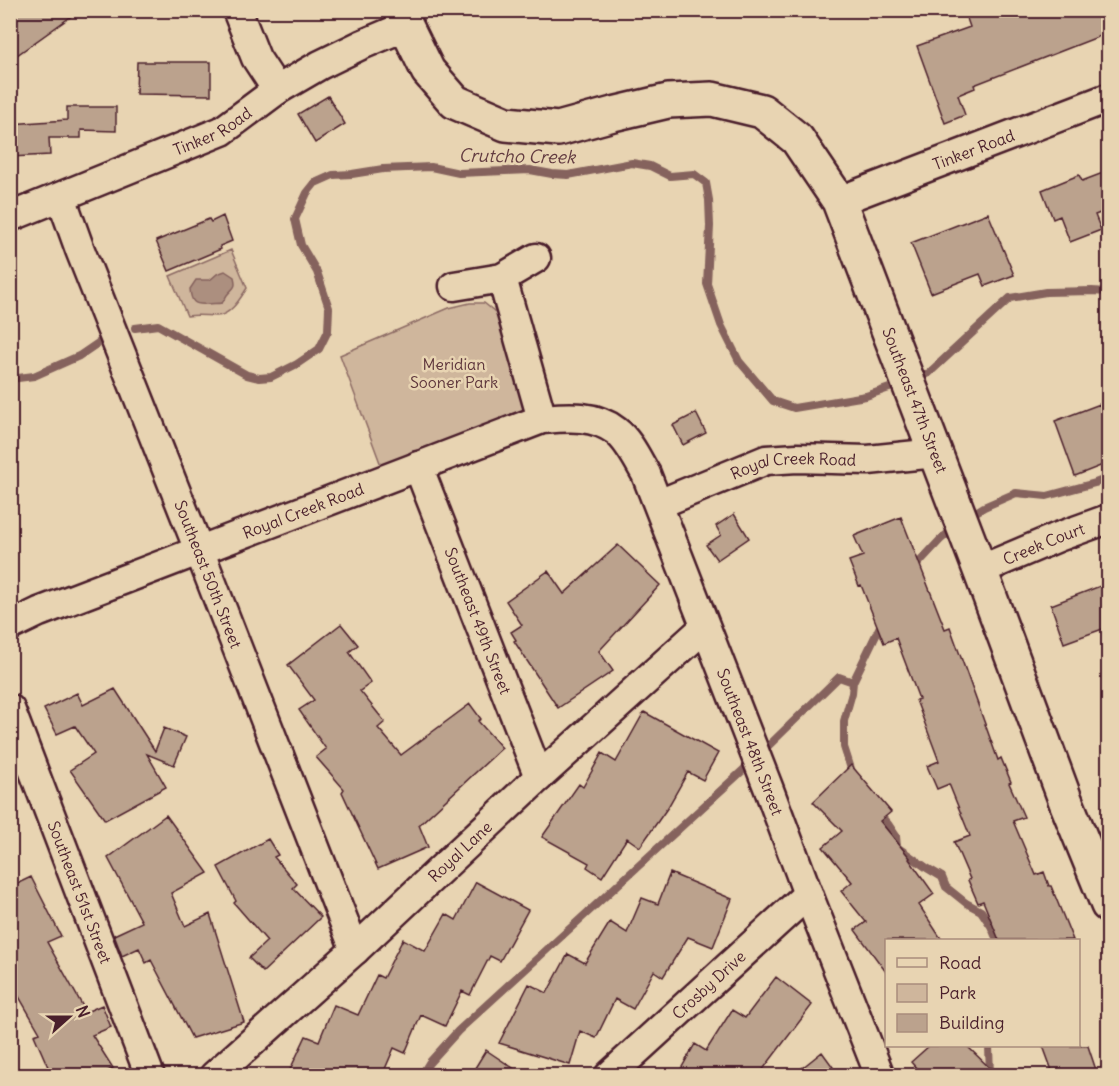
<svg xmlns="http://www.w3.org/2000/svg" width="1119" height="1086" font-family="Delius,sans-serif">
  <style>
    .green { fill: #cfb69c; stroke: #8c6a64; stroke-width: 1.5 }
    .water { fill: #ac8f7f; stroke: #85625d; stroke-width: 1.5 }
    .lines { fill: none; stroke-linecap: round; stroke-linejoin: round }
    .stream { stroke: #85625d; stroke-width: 8 }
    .building { fill: #bba28d; stroke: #4a1f2b; stroke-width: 1.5 }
    .street-casing { stroke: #4a1f2b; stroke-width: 33 }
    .secondary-casing { stroke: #4a1f2b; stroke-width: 38 }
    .street { stroke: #e8d4b2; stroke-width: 28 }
    .secondary { stroke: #e8d4b2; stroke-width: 33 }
    .labels { text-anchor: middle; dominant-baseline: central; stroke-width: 5; stroke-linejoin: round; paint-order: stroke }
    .street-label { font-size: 16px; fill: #4a1f2b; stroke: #e8d4b2 }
    .park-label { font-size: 16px; fill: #5e363c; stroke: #e8d4b2 }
    .water-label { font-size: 18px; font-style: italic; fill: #623b40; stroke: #e8d4b2 }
  </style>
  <rect width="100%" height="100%" fill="#e8d4b2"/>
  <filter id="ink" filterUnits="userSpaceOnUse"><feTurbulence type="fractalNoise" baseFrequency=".0167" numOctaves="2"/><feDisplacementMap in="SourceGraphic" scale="12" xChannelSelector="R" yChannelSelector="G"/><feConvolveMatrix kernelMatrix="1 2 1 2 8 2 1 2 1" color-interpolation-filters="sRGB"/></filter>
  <g filter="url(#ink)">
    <!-- green -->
    <path class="green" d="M231,250L247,288C240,299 230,316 216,316C205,316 199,314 187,316L170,276Z
      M470,303H484L494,311L502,323L525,402L524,412L382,468L340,355L449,308Z"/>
    <!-- water -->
    <path class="water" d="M225,271L234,277C237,289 233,287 227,295C225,298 224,301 222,303C217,304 212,303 207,304C194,305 191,302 190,289L196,280H210L217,274Z"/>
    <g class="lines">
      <!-- stream -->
      <path class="stream" d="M135,328L158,325L247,375L259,378L271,377L297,364L319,349L328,331L329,308L317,272L301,245L295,219L307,193L315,183L333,175L352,174L383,169L431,167L459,173L530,170L552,174L568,175L632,163L650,166L670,176L694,174L706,183L709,200L710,226L707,284L721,325L739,361L773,401L794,408L866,396L901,384
        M915,378L929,373L1010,298L1046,292L1092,291L1108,292
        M10,379L34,376L79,356L98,343
        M968,517L984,507L1016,493L1047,496L1095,483L1108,478
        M914,568L940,540L954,528
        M760,754L839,677L853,682
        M853,775L844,747V721L852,693L853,682L882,622
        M877,812L888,824L896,836L897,847L927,868L942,877L946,887L966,903L981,911L991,926L997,940
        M989,1046L990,1076
        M421,1076L429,1063L458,1031L752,762"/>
    </g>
    <!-- building -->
    <path class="building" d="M10,10H80L10,60Z
      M964,10H1108V33L974,85L975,88L958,95L965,115L945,123L917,46L970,27Z
      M137,62H211V95L136,94Z
      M328,96L345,124L315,143L298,114Z
      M67,107H116V131L81,130V138H49L50,155L10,157V124L67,120Z
      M1108,171V210L1095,215L1101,230L1070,242L1060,216L1053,219L1042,190L1079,175L1082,181Z
      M988,213L1014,275L985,286L980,274L931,293L911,243Z
      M223,216L232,241L220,246L221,249L169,271L156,241L209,219L211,222Z
      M1100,404L1108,426V463L1075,476L1055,421Z
      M696,413L706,433L683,445L673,425Z
      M734,514L749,538L717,560L706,545L721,535L716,526Z
      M901,517L945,629L950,627L998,760L1001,758L1011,782L1009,783L1024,817L1013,821L1036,875L1044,872L1049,886H1051L1073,940H999L983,901L978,903L968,880L970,879L954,842L970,836L949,784L937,789L927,766L939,761L916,700L919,699L896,638L884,643L861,585L859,586L849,561L863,556L854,536Z
      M618,545L660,585L599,651L613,671L558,708L514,641L516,640L511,632L522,625L506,601L548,571L564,594Z
      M1108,583V627L1064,643L1051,605Z
      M341,624L358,645L349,652L371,683L360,691L385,722L378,728L401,755L470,704L481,719L478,721L502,748L419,825L428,847L378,869L342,792L344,789L316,757L326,749L299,710L314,700L288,665Z
      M115,689L155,751L164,728L186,737L174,765L147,754L166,787L105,820L70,770L94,754L75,726L57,734L44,709L77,693L83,705Z
      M644,712L718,753L703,780L688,772L668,807L640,847L627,838L602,877L587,867L589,863L542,837L579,784L583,787L602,753L616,762Z
      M851,765L891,812L880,821L910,858L909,859L934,894L919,905L942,940H886V972L855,930L866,922L841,891L852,882L823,847L842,831L813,802Z
      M166,815L208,873L171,893L185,926L210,914L244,1022L192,1038L151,960L146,963L139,948L122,956L114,935L142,922L108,858Z
      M268,839L278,855L274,857L297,884L293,888L321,917L263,972L249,958L267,941L234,903L236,901L218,867Z
      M670,873L732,899L713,947L688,937L663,977L654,971L633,1009L615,999L596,1038L580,1031L570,1065L499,1043L529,984L547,993L568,954L585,963L610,922L627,933L642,898L658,904Z
      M31,877L61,936L47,942L86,1012L102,1005L111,1027L92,1035L113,1068L100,1076H52L34,1035L40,1033L10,981V887Z
      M476,882L528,910L500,961L490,956L470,995L462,991L445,1026L421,1015L405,1053L394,1048L382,1076H287L306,1036L319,1041L334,1005L358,1015L377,975L383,978L403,939L425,951L446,914L456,920Z
      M776,977L812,1005L758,1076H677L695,1044L706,1051L732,1010L745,1018Z
      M929,1046H967L998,1076H923L911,1062Z
      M1043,1046H1088L1098,1076H1054Z
      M486,1050L525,1076H470Z
      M822,1052L833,1067L822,1076H792Z"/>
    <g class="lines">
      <!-- street casing -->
      <g class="street-casing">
        <g id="street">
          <path d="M237,10L256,58L277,90"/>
          <path id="s1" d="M61,197L80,250L199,550L355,950"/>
          <path id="s2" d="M839,201L1108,98"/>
          <path id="s3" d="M10,217L222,131L277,90L320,65L361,45L406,26"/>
          <path d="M502,278L542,419"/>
          <path d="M454,286L502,278L536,258"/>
          <path id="s4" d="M418,466L539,777"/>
          <path id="s5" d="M659,504L766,460L797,458L868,460L936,453"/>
          <path id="s6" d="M980,570L1058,537L1108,519"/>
          <path id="s7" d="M10,626L39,612L542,419C567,417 594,414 616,431C629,441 637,459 646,474L768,787L808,894L880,1076"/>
          <path id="s8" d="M10,709L150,1076"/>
          <path id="s9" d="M214,1076L355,950L539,777L705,627"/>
          <path id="s10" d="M609,1076L808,894"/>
        </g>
      </g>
      <!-- secondary casing -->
      <g class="secondary-casing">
        <g id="secondary">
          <path id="s11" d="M400,10L406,26L428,71L455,102L506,124L558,129L613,114L668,101L712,99L762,111L797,139L839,201L980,570L1066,802L1108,905"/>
        </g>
      </g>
      <!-- street -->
      <use href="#street" class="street"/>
      <!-- secondary -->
      <use href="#secondary" class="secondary"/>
    </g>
  </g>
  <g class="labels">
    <!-- street labels -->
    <g class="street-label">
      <text stroke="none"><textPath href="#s3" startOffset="220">Tinker Road</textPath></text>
      <text stroke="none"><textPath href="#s2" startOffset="144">Tinker Road</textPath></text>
      <text stroke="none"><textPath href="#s11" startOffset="758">Southeast 47th Street</textPath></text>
      <text stroke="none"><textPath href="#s5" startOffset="142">Royal Creek Road</textPath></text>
      <text stroke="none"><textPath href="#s7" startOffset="315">Royal Creek Road</textPath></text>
      <text stroke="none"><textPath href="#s6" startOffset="69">Creek Court</textPath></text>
      <text stroke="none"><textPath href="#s1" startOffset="405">Southeast 50th Street</textPath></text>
      <text stroke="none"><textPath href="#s4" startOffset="166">Southeast 49th Street</textPath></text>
      <text stroke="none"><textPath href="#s7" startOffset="988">Southeast 48th Street</textPath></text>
      <text stroke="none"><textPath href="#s9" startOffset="333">Royal Lane</textPath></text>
      <text stroke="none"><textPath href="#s8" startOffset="196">Southeast 51st Street</textPath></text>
      <text stroke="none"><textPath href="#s10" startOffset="135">Crosby Drive</textPath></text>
    </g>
    <!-- park labels -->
    <g class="park-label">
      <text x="454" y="364">Meridian<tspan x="454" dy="18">Sooner Park</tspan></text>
    </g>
    <!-- water labels -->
    <g class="water-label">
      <text transform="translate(517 156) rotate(1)">Crutcho Creek</text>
    </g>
  </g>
  <!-- margin -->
  <rect width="1119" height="1086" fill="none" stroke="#e8d4b2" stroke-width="36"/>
  <rect x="18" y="18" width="1083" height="1050" fill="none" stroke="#4a1f2b" stroke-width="2" filter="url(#ink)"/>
  <!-- legend -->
  <rect x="885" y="939" width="195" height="108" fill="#e8d4b2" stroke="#a98c7c" stroke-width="1.5"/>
  <rect x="897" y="958" width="30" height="9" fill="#e8d4b2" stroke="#a98c7c" stroke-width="1.5"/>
  <text x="939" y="969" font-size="18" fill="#4a1f2b">Road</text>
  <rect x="897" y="984" width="30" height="18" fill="#cfb69c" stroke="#a98c7c" stroke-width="1.5"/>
  <text x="939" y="999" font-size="18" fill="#4a1f2b">Park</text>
  <rect x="897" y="1014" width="30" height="18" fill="#bba28d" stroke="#a98c7c" stroke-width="1.5"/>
  <text x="939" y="1029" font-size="18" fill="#4a1f2b">Building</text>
  <!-- north arrow -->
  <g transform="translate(69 1017) rotate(69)" stroke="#e8d4b2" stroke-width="4.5" paint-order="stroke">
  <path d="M0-4.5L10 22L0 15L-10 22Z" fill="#4a1f2b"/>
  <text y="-9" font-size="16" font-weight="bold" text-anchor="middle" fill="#4a1f2b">N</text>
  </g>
</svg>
